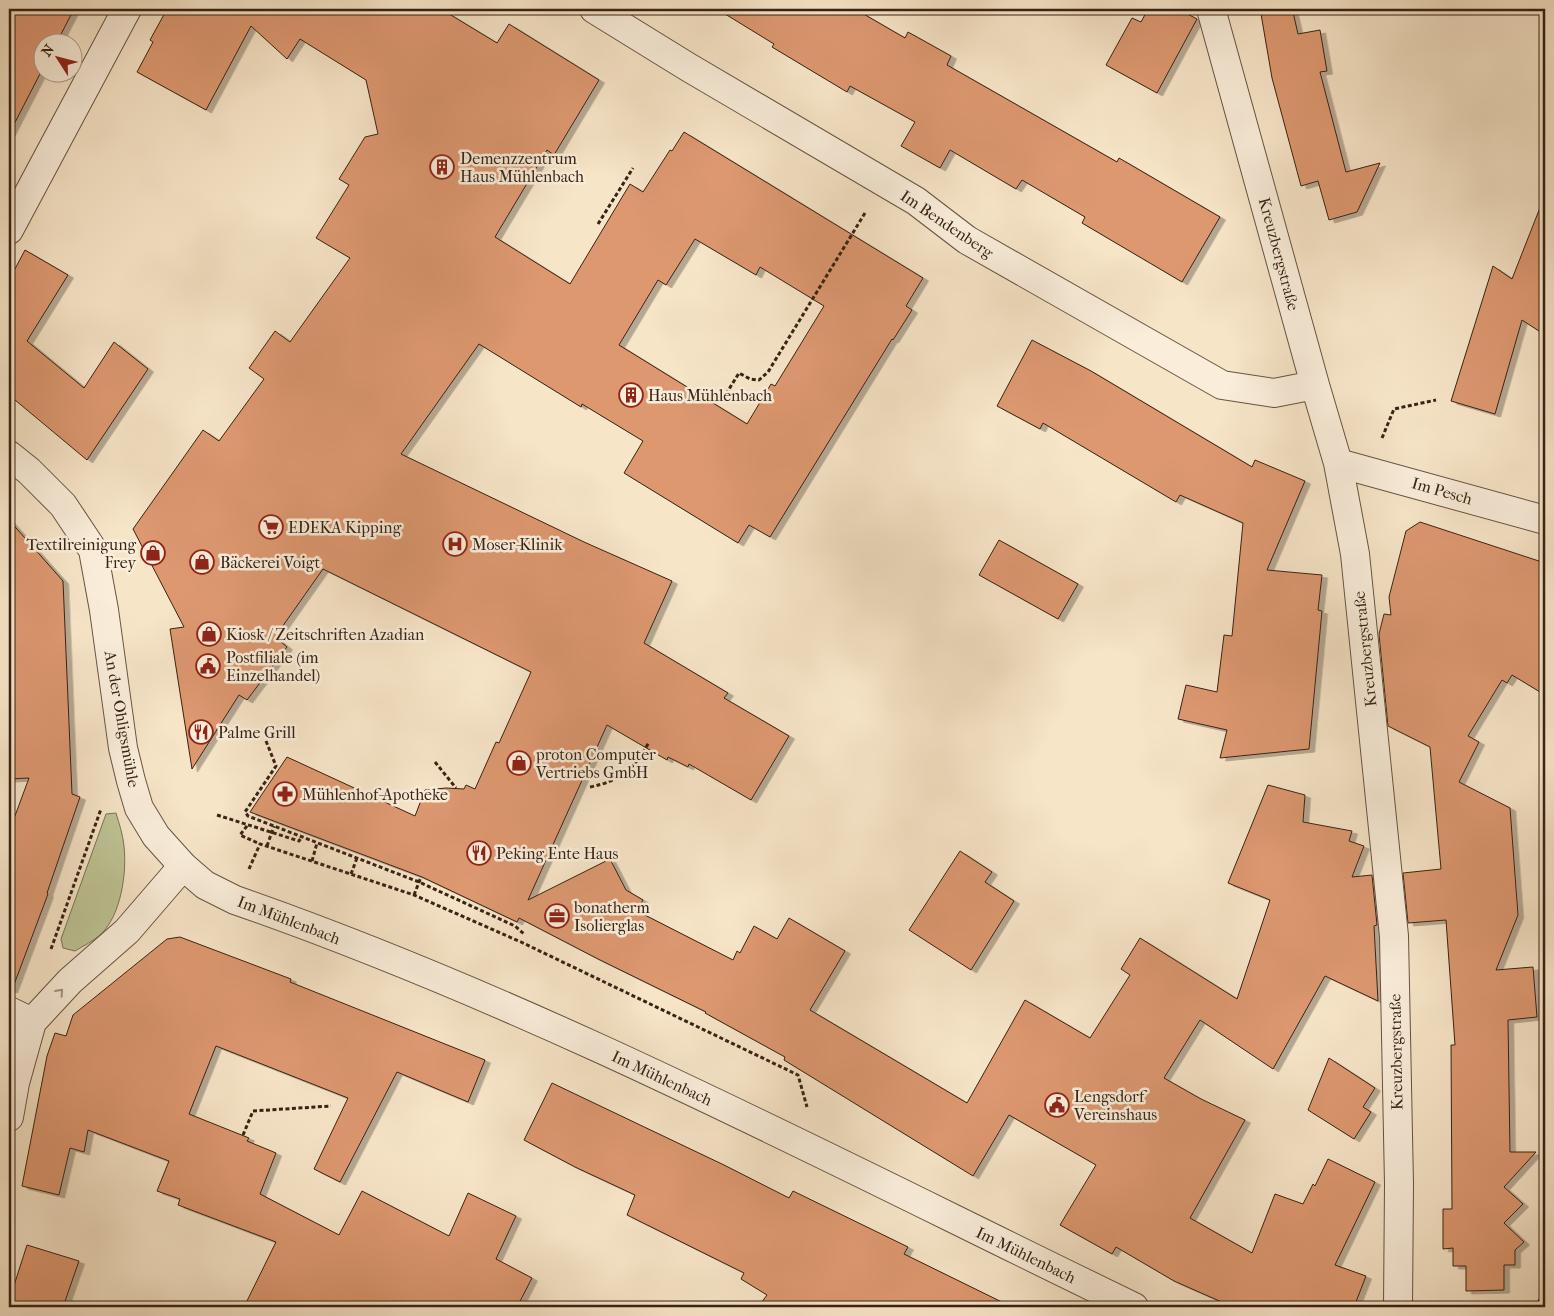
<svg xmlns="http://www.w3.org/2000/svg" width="1554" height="1316" font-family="'IM FELL French Canon',serif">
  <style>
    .green { fill: #bec495; stroke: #7a7354 }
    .building { fill: #dd986f; stroke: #372214; fill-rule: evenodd; filter: url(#shadow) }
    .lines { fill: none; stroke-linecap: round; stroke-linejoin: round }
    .minor-casing { stroke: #675341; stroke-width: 30 }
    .tertiary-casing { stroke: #675341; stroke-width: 30 }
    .path { stroke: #372214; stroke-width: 3; stroke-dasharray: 4 2.5; stroke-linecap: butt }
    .minor { stroke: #faeedb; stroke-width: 28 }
    .tertiary { stroke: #faeedb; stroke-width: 28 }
    .oneway { stroke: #a29281 }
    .labels { text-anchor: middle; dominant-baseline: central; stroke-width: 5; stroke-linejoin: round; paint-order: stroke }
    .poi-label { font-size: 16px; fill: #372214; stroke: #faeedb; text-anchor: start }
    .street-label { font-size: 16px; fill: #372214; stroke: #faeedb }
  </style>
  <defs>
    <filter id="shadow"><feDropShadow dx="5.5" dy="3" stdDeviation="0" flood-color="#0004"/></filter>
  </defs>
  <rect width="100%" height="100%" fill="#f7e5c8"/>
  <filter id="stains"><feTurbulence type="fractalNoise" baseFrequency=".004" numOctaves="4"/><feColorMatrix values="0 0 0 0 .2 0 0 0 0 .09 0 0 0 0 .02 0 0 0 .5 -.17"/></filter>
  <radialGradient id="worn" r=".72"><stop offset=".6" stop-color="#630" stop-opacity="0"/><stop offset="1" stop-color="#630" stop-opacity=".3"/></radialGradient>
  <!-- green -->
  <path class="green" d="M116,813C119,823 123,835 124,846C127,873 121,915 101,934C94,941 83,946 75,951L63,948L61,939L106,814Z"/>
  <!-- building -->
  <path class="building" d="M9,9H74L57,42H42V70L9,134Z
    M167,9H441L497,43L509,24L599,80L554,155L547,150L495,237L570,284L630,184L643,192L670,150L672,151L684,132L923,278L906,306L912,310L893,340L892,339L770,537L749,525L738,543L624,473L643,441L582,404L581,407L479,344L401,454L584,542L672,581L644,643L728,693L724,698L789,736L751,800L689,764L688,767L668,757L667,760L607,725L528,900L610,859L626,890L643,900L637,911L733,960L737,951L740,953L754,926L777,939L789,918L845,951L810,1010L967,1103L1025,1000L1090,1038L1130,975L1121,969L1140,938L1237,999L1270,900L1228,883L1268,785L1305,795L1303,822L1352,831L1349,841L1364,846L1352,877L1372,875L1377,925L1374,926L1378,1001L1325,976L1273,1069L1200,1020L1164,1078L1201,1099L1245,1120L1190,1218L1252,1253L1275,1194L1303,1204L1313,1184L1315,1186L1328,1159L1375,1182L1335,1265L1366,1276L1354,1307H1233L1174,1281L1116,1247L1112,1254L1060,1225L1096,1165L1009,1115L973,1176L784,1060L785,1057L705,1013L706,1012L598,959L519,918L517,922L422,877L250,812L287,757L415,816L425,790L446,788L464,789L466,785L475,789L496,742L499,743L531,672L323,569L275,637L287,647L247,700L239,695L192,769L170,629L184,627L133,529L203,430L219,441L264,379L249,368L275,331L290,342L350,258L316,238L349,185L339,179L365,137L378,134L366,80L300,39L287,59L251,26L206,110L137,72L153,42L150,40ZM695,239L756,275L760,267L824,306L775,386L771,384L747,424L619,345L658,280L666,285Z
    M717,9H855L905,38L908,32L951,56L947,65L1117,162L1119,158L1220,217L1182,282L1082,223L1085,217L1022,180L1016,189L950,150L940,168L901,146L915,122L850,86L847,92L772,47L774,44Z
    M1148,9H1178L1197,19L1157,93L1106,65L1132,18L1141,22Z
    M1293,12L1298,34L1320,30L1327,71L1320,72L1346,172L1380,163L1357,212L1329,220L1318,181L1301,186L1272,78L1261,14Z
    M1543,200L1545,201V335L1522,320L1495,414L1451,401L1493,266L1512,279Z
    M25,250L68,275L27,341L84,388L114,342L148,369L87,460L9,395V280Z
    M1032,340L1091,371L1252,467L1255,460L1305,481L1267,570L1322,575L1318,610L1322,611L1309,749L1220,758L1227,730L1178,719L1186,685L1217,692L1224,635L1232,636L1243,523L1180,495L1176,502L1043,423L1040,429L997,406Z
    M9,520L63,581L72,794L80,797L47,893L48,894L12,990L9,989V832L29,778L9,779Z
    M1420,522L1545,563V695L1512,675L1507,683L1502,680L1468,736L1479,742L1459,782L1510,808L1518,915L1496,970L1533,967L1537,1017L1508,1020L1510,1152H1536L1504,1187L1523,1204L1504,1223L1524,1242L1515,1250V1265H1504V1290L1466,1291V1266H1453V1248L1443,1249V1209H1452L1451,1045H1455L1446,920L1408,923L1403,873L1441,869L1430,747L1388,726L1379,634L1384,614L1391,615L1389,597L1406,531Z
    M999,540L1078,584L1058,619L979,575Z
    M960,851L992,872L985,882L1014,901L971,970L909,930Z
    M180,937L291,979L290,982L485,1060L468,1102L397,1072L340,1182L314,1169L348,1098L216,1046L189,1114L249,1138L247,1141L276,1153L260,1194L339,1235L362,1191L449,1236L468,1193L516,1216L496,1259L532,1278L517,1307H244L276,1242L178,1205L180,1199L157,1191L169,1161L88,1130L84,1152L70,1148L59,1195L22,1186L47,1056L55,1033L66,1036L73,1015L167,939Z
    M1329,1058L1375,1088L1363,1107L1371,1112L1354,1139L1308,1110Z
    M552,1083L724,1165L789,1198L793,1191L908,1247L904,1254L1012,1307H758L767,1295L741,1279L744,1273L627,1215L635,1195L575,1167L524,1140Z
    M27,1245L79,1261L63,1307H9V1301Z"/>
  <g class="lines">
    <!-- minor casing -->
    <g class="minor-casing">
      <path id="minor" d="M594,9L688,67L916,201L967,240L1222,385L1274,393L1315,385
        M1211,9L1315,385L1338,463L1355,554L1394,936L1399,1184L1398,1307
        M9,230L127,9
        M1338,463L1545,520
        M9,1011L32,1022
        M9,1117L15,1083L32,1022L70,981L127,931L183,866"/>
    </g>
    <!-- tertiary casing -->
    <g class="tertiary-casing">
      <path id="tertiary" d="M9,455L29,471L63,505L93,550L104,610L123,748L131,781L139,808L156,836L183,866L205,885L235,900C545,1008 838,1164 1134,1307"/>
    </g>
    <!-- path -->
    <path class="path" d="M598,224L633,168
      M726,394L739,373L750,379L759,380L768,372L865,213
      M1382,438L1394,409L1436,400
      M266,741L276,766L245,812L248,816L419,882L515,926L524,934
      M435,762L456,788
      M590,787C620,781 635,769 649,742
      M217,815L299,841L302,837
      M247,826L240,835L260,844
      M267,846L274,826
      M312,861L317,843
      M249,869L260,844L414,895L521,942L798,1075L807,1107
      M351,874L357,858
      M414,895L421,877
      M51,949L101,809
      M243,1135L253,1111L331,1106
      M1535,1307L1545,1292"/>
    <!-- minor -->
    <use href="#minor" class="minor"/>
    <!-- tertiary -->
    <use href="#tertiary" class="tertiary"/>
  </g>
  <!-- one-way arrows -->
  <defs><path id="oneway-chevron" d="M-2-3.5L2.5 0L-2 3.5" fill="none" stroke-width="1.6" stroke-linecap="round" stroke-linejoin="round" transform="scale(1.25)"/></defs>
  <use class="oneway" href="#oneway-chevron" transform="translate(60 992) rotate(-48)"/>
  <!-- icons -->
  <defs>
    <g id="building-ring" transform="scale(1.25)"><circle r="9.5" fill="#faeedb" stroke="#8f2418" stroke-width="1.5"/><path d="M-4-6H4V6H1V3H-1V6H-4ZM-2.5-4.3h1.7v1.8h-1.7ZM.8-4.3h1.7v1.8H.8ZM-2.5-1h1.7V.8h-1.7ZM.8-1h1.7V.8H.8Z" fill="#8f2418"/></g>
    <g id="supermarket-ring" transform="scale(1.25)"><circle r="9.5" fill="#faeedb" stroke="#8f2418" stroke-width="1.5"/><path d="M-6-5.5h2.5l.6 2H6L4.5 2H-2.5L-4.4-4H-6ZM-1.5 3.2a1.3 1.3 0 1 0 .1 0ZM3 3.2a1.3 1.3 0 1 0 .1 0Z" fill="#8f2418"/></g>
    <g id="hospital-ring" transform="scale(1.25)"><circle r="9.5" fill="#faeedb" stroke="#8f2418" stroke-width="1.5"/><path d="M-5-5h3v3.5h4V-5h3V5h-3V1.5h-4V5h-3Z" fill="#8f2418"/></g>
    <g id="shop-ring" transform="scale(1.25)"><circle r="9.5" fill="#faeedb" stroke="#8f2418" stroke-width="1.5"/><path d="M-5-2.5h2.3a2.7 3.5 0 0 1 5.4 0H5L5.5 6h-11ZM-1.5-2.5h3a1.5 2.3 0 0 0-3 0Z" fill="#8f2418"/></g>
    <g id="civic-ring" transform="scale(1.25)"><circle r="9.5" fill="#faeedb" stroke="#8f2418" stroke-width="1.5"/><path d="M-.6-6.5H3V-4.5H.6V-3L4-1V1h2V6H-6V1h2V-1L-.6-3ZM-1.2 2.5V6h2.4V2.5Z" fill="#8f2418"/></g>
    <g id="restaurant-ring" transform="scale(1.25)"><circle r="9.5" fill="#faeedb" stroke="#8f2418" stroke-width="1.5"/><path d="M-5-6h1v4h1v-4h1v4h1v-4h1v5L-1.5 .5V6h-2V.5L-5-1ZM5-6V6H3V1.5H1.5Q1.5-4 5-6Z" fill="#8f2418"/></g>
    <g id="pharmacy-ring" transform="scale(1.25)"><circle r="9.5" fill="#faeedb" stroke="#8f2418" stroke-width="1.5"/><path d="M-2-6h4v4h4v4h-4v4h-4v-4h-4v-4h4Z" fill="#8f2418"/></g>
    <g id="office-ring" transform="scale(1.25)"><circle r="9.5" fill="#faeedb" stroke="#8f2418" stroke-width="1.5"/><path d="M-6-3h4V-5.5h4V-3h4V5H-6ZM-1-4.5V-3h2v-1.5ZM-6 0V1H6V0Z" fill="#8f2418"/></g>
  </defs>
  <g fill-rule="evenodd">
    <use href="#building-ring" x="442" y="167"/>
    <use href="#building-ring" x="631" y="395"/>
    <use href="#supermarket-ring" x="271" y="527"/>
    <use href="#hospital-ring" x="455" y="544"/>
    <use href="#shop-ring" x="153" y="553"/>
    <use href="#shop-ring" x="202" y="562"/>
    <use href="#shop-ring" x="209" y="634"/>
    <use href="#civic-ring" x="208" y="666"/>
    <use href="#restaurant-ring" x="201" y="732"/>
    <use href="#shop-ring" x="519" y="763"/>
    <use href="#pharmacy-ring" x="285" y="794"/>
    <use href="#restaurant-ring" x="479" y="853"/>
    <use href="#office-ring" x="557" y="916"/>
    <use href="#civic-ring" x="1057" y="1105"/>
  </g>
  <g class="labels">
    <!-- poi labels -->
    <g class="poi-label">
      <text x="460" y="158">Demenzzentrum<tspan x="460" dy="18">Haus Mühlenbach</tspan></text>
      <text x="648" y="395">Haus Mühlenbach</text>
      <text x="288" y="527">EDEKA Kipping</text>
      <text x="136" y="544" text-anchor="end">Textilreinigung<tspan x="136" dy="18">Frey</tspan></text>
      <text x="472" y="544">Moser-Klinik</text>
      <text x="220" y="562">Bäckerei Voigt</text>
      <text x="226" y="634">Kiosk / Zeitschriften Azadian</text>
      <text x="226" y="657">Postfiliale (im<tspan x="226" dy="18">Einzelhandel)</tspan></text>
      <text x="218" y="732">Palme Grill</text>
      <text x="536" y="754">proton Computer<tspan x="536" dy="18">Vertriebs GmbH</tspan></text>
      <text x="302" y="794">Mühlenhof-Apotheke</text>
      <text x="496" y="853">Peking Ente Haus</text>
      <text x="574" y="907">bonatherm<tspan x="574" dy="18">Isolierglas</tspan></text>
      <text x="1074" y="1096">Lengsdorf<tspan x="1074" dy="18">Vereinshaus</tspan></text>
    </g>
    <!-- street labels -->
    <g class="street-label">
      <text transform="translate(947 224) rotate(34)">Im Bendenberg</text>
      <text transform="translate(1279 254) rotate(75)">Kreuzbergstraße</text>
      <text transform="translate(1442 491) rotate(16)">Im Pesch</text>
      <text transform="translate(1365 649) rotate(-96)">Kreuzbergstraße</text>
      <text transform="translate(122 719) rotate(80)">An der Ohligsmühle</text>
      <text transform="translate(289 920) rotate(21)">Im Mühlenbach</text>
      <text transform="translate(1396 1052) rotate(-91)">Kreuzbergstraße</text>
      <text transform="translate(662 1078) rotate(25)">Im Mühlenbach</text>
      <text transform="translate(1026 1255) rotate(26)">Im Mühlenbach</text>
    </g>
  </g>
  <!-- margin -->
  <rect width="1554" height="1316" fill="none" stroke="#f7e5c8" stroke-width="30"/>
  <rect x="10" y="10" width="1534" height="1296" fill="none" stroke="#372214" stroke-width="2.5"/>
  <rect x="15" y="15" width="1524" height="1286" fill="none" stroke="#372214"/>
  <!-- north arrow -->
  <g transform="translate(58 58) rotate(306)"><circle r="24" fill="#faeedb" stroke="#ac9c8b"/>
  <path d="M0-4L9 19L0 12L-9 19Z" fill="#8f2418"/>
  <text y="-8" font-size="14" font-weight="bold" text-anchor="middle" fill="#372214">N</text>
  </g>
  <rect width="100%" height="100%" filter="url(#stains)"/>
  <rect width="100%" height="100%" fill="url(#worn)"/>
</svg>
